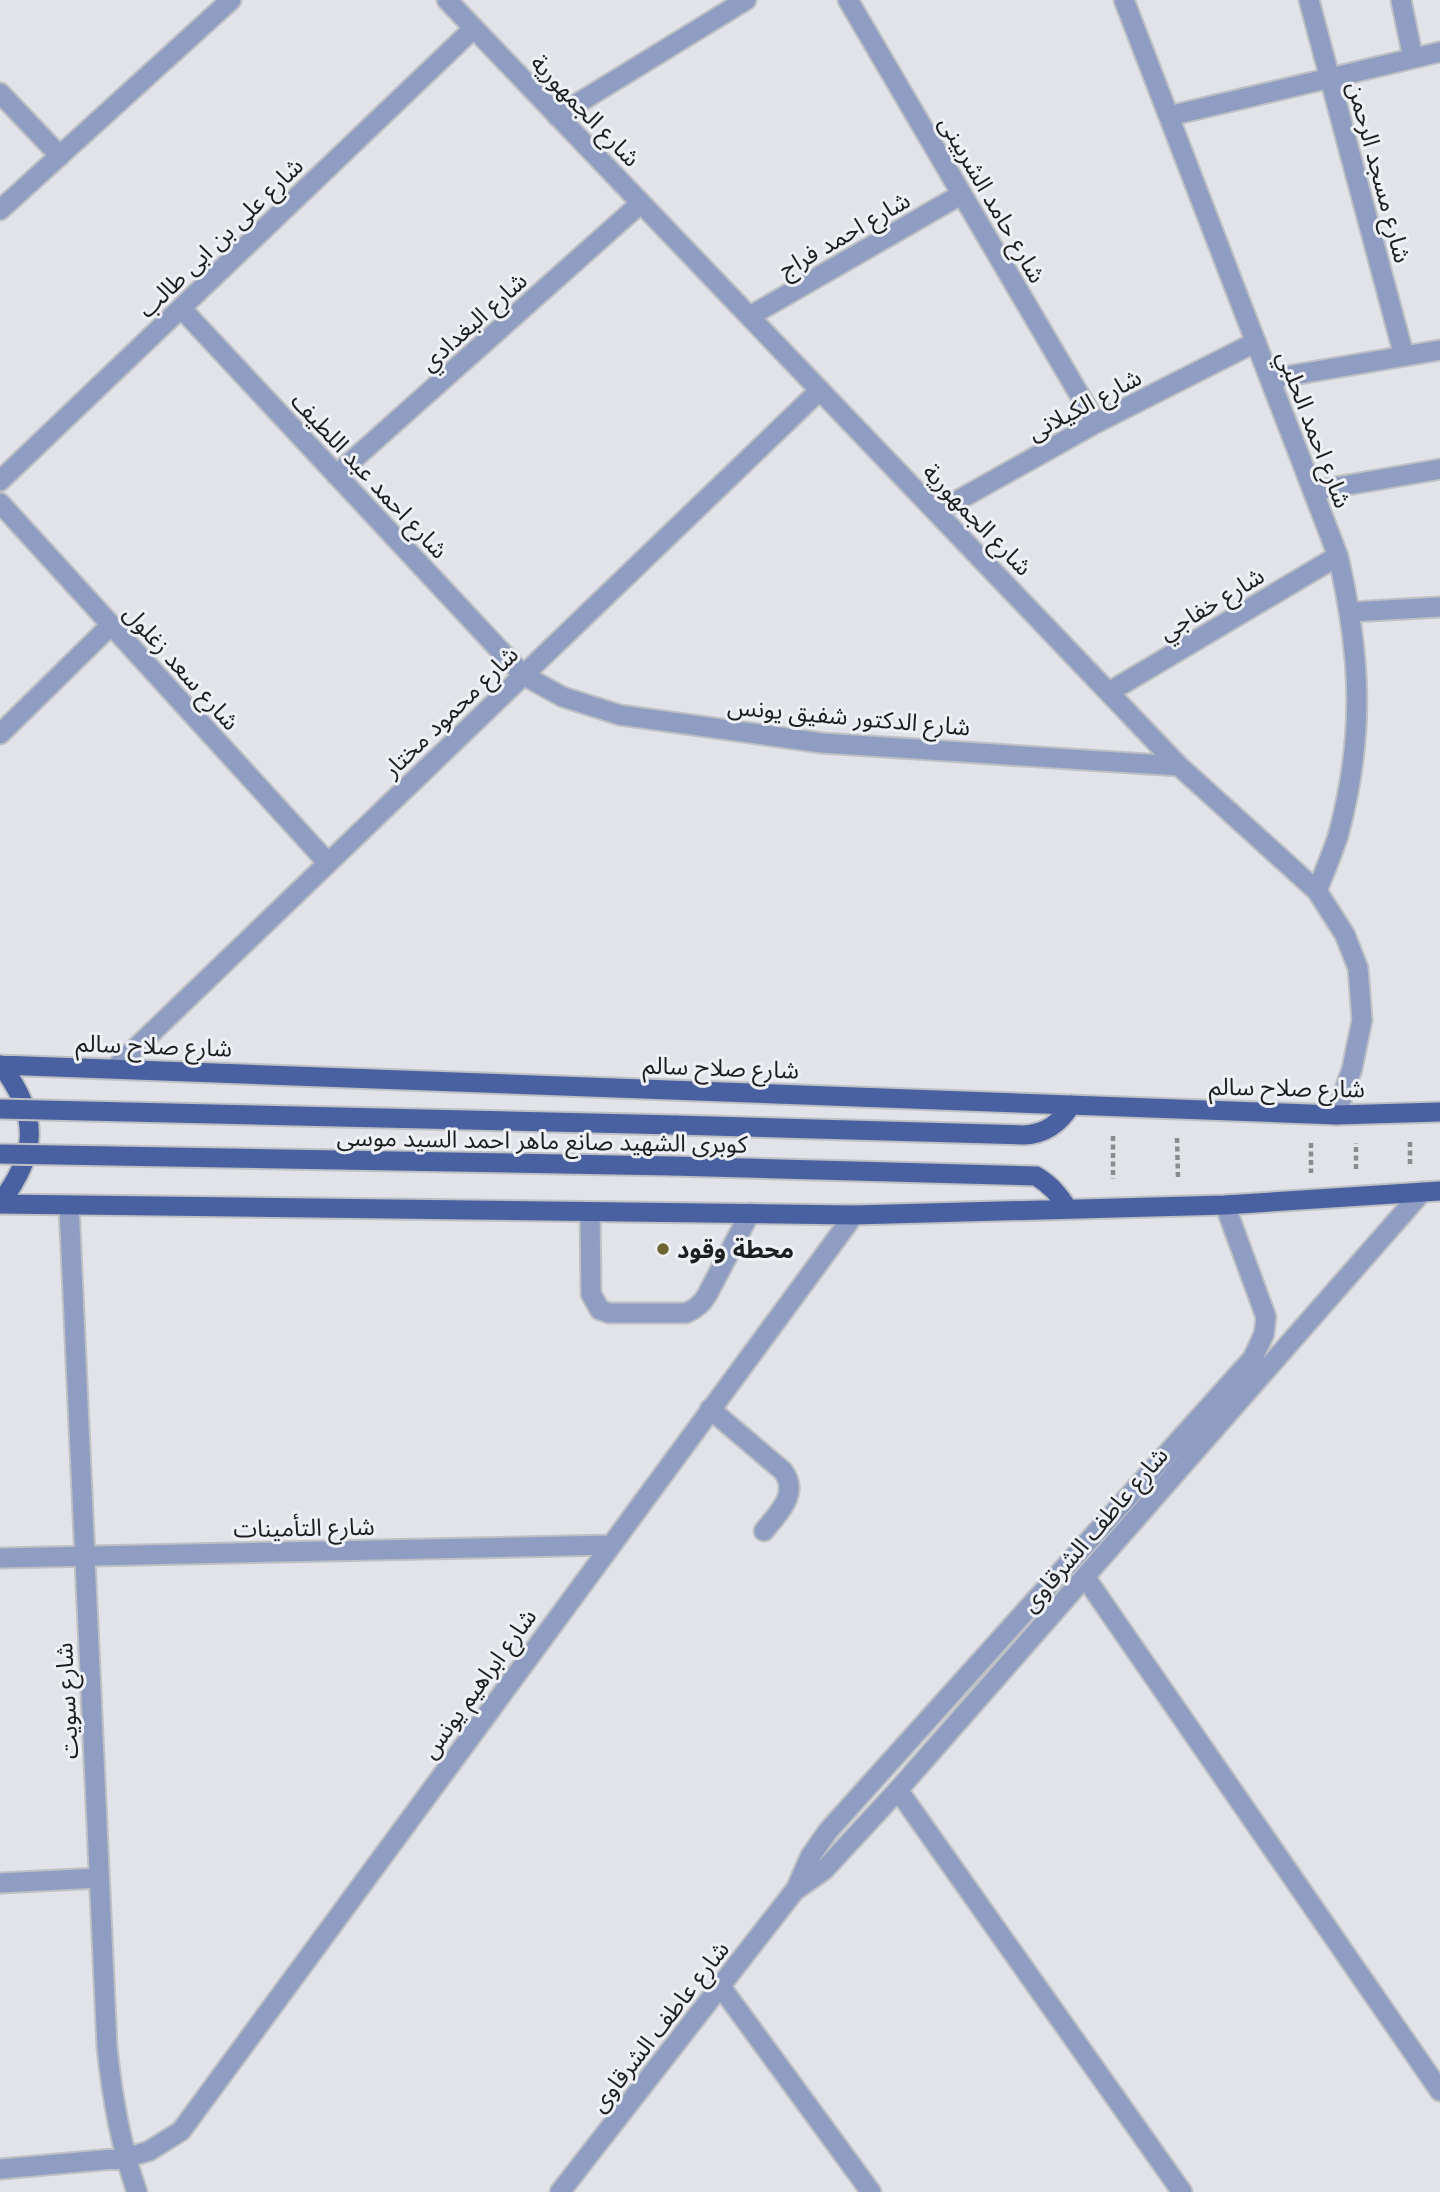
<svg xmlns="http://www.w3.org/2000/svg" width="1440" height="2192" font-family="Mulish,'Noto Sans Arabic',sans-serif">
  <style>
    .lines { fill: none; stroke-linecap: round; stroke-linejoin: round }
    .service-casing { stroke: #bec0c4; stroke-width: 23 }
    .minor-casing { stroke: #bec0c4; stroke-width: 23 }
    .tertiary-casing { stroke: #bec0c4; stroke-width: 23 }
    .primary-casing { stroke: #bec0c4; stroke-width: 23 }
    .path { stroke: #8a8b8e; stroke-width: 4.5; stroke-dasharray: 5 3.5; stroke-linecap: butt }
    .service { stroke: #8e9dc1; stroke-width: 19 }
    .minor { stroke: #8e9dc1; stroke-width: 19 }
    .tertiary { stroke: #8e9dc1; stroke-width: 19 }
    .primary { stroke: #4961a1; stroke-width: 19 }
    .primary-bridge-casing { stroke: #bec0c4; stroke-width: 23; stroke-linecap: butt }
    .primary-bridge { stroke: #4961a1; stroke-width: 19 }
    .poi-dot { fill: #6d6430; stroke: #eef0f5; stroke-width: 2.5 }
    .labels { text-anchor: middle; dominant-baseline: central; stroke-width: 6; stroke-linejoin: round; paint-order: stroke }
    .street-label { font-size: 24px; fill: #1d1e1f; stroke: #eef0f5 }
    .poi-label { font-size: 24px; font-weight: bold; fill: #1d1e1f; stroke: #eef0f5; text-anchor: start }
  </style>
  <rect width="100%" height="100%" fill="#e1e3e8"/>
  <g class="lines">
    <!-- service casing -->
    <g class="service-casing">
      <path id="service" d="M590,1212L591,1294L600,1310L609,1313H686C696,1309 702,1304 707,1295L750,1213
        M710,1409L783,1471C800,1494 778,1513 764,1531"/>
    </g>
    <!-- minor casing -->
    <g class="minor-casing">
      <path id="minor" d="M447,0L1179,766L1317,891L1345,935L1358,968L1362,1020L1352,1069L1336,1115
        M848,0L1096,423
        M1124,0L1338,556C1361,656 1365,736 1338,836C1332,854 1324,873 1317,891
        M1309,0L1404,356
        M1401,0L1413,58
        M0,93L60,156
        M557,116L746,0
        M1169,116L1440,52
        M0,210L231,0
        M181,308L523,675L563,697L620,715L822,743L1179,766
        M750,316L962,194
        M1270,379L1440,350
        M336,475L641,203
        M0,481L474,28
        M1313,491L1440,469
        M0,503L328,863
        M937,512L1096,423L1256,342
        M1351,612L1440,607
        M1109,692L1338,556
        M0,734L111,625
        M115,1068L820,390
        M69,1205L107,2047C112,2097 120,2144 137,2192
        M0,1558L610,1545
        M1085,1577L1440,2091
        M898,1790L1182,2192
        M0,1883L99,1878
        M721,1987L871,2192
        M0,2169L125,2158L149,2151L181,2131L854,1215"/>
    </g>
    <!-- tertiary casing -->
    <g class="tertiary-casing">
      <path id="tertiary" d="M797,1889L824,1870L898,1790L1422,1192
        M560,2192L796,1889L810,1857L828,1831L1253,1358L1264,1334L1266,1317L1225,1205"/>
    </g>
    <!-- primary casing -->
    <g class="primary-casing">
      <path id="primary" d="M0,1065L1336,1115L1440,1112
        M676,1125L1024,1135C1046,1134 1060,1123 1071,1105
        M672,1166L1036,1176C1051,1185 1059,1195 1068,1209
        M0,1203C39,1152 39,1116 1,1065
        M0,1204L854,1215L1225,1205L1440,1191"/>
    </g>
    <!-- path -->
    <path class="path" d="M1113,1136V1179
      M1177,1138L1178,1178
      M1410,1142V1164
      M1311,1143V1173
      M1356,1169V1143"/>
    <!-- service -->
    <use href="#service" class="service"/>
    <!-- minor -->
    <use href="#minor" class="minor"/>
    <!-- tertiary -->
    <use href="#tertiary" class="tertiary"/>
    <!-- primary -->
    <use href="#primary" class="primary"/>
    <!-- primary-bridge casing -->
    <g class="primary-bridge-casing">
      <path id="primary-bridge" d="M0,1109L676,1125
        M0,1154L672,1166"/>
    </g>
    <!-- primary-bridge -->
    <use href="#primary-bridge" class="primary-bridge"/>
  </g>
  <!-- markers -->
  <circle class="poi-dot" cx="663" cy="1249" r="7"/>
  <g class="labels">
    <!-- street labels -->
    <g class="street-label">
      <text transform="translate(586 110) rotate(46)">شارع الجمهورية</text>
      <text transform="translate(1380 172) rotate(75)">شارع مسجد الرحمن</text>
      <text transform="translate(993 199) rotate(60)">شارع حامد الشربينى</text>
      <text transform="translate(844 234) rotate(-30)">شارع احمد فراج</text>
      <text transform="translate(220 237) rotate(-44)">شارع على بن ابى طالب</text>
      <text transform="translate(473 321) rotate(-42)">شارع البغدادي</text>
      <text transform="translate(1084 404) rotate(-28)">شارع الكيلانى</text>
      <text transform="translate(1315 429) rotate(69)">شارع احمد الحلبي</text>
      <text transform="translate(370 475) rotate(47)">شارع احمد عبد اللطيف</text>
      <text transform="translate(978 519) rotate(46)">شارع الجمهورية</text>
      <text transform="translate(1211 603) rotate(-31)">شارع خفاجي</text>
      <text transform="translate(182 667) rotate(48)">شارع سعد زغلول</text>
      <text transform="translate(450 711) rotate(-44)">شارع محمود مختار</text>
      <text transform="translate(849 716) rotate(5)">شارع الدكتور شفيق يونس</text>
      <text transform="translate(154 1045) rotate(2)">شارع صلاح سالم</text>
      <text transform="translate(721 1067) rotate(2)">شارع صلاح سالم</text>
      <text transform="translate(1287 1087) rotate(1)">شارع صلاح سالم</text>
      <text transform="translate(542 1140) rotate(1)">كوبرى الشهيد صانع ماهر احمد السيد موسى</text>
      <text transform="translate(304 1527) rotate(-1)">شارع التأمينات</text>
      <text transform="translate(1094 1529) rotate(-49)">شارع عاطف الشرقاوى</text>
      <text transform="translate(478 1683) rotate(-54)">شارع ابراهيم يونس</text>
      <text transform="translate(66 1701) rotate(-93)">شارع سويت</text>
      <text transform="translate(659 2026) rotate(-52)">شارع عاطف الشرقاوى</text>
    </g>
    <!-- poi labels -->
    <g class="poi-label">
      <text x="677" y="1249">محطة وقود</text>
    </g>
  </g>
</svg>
